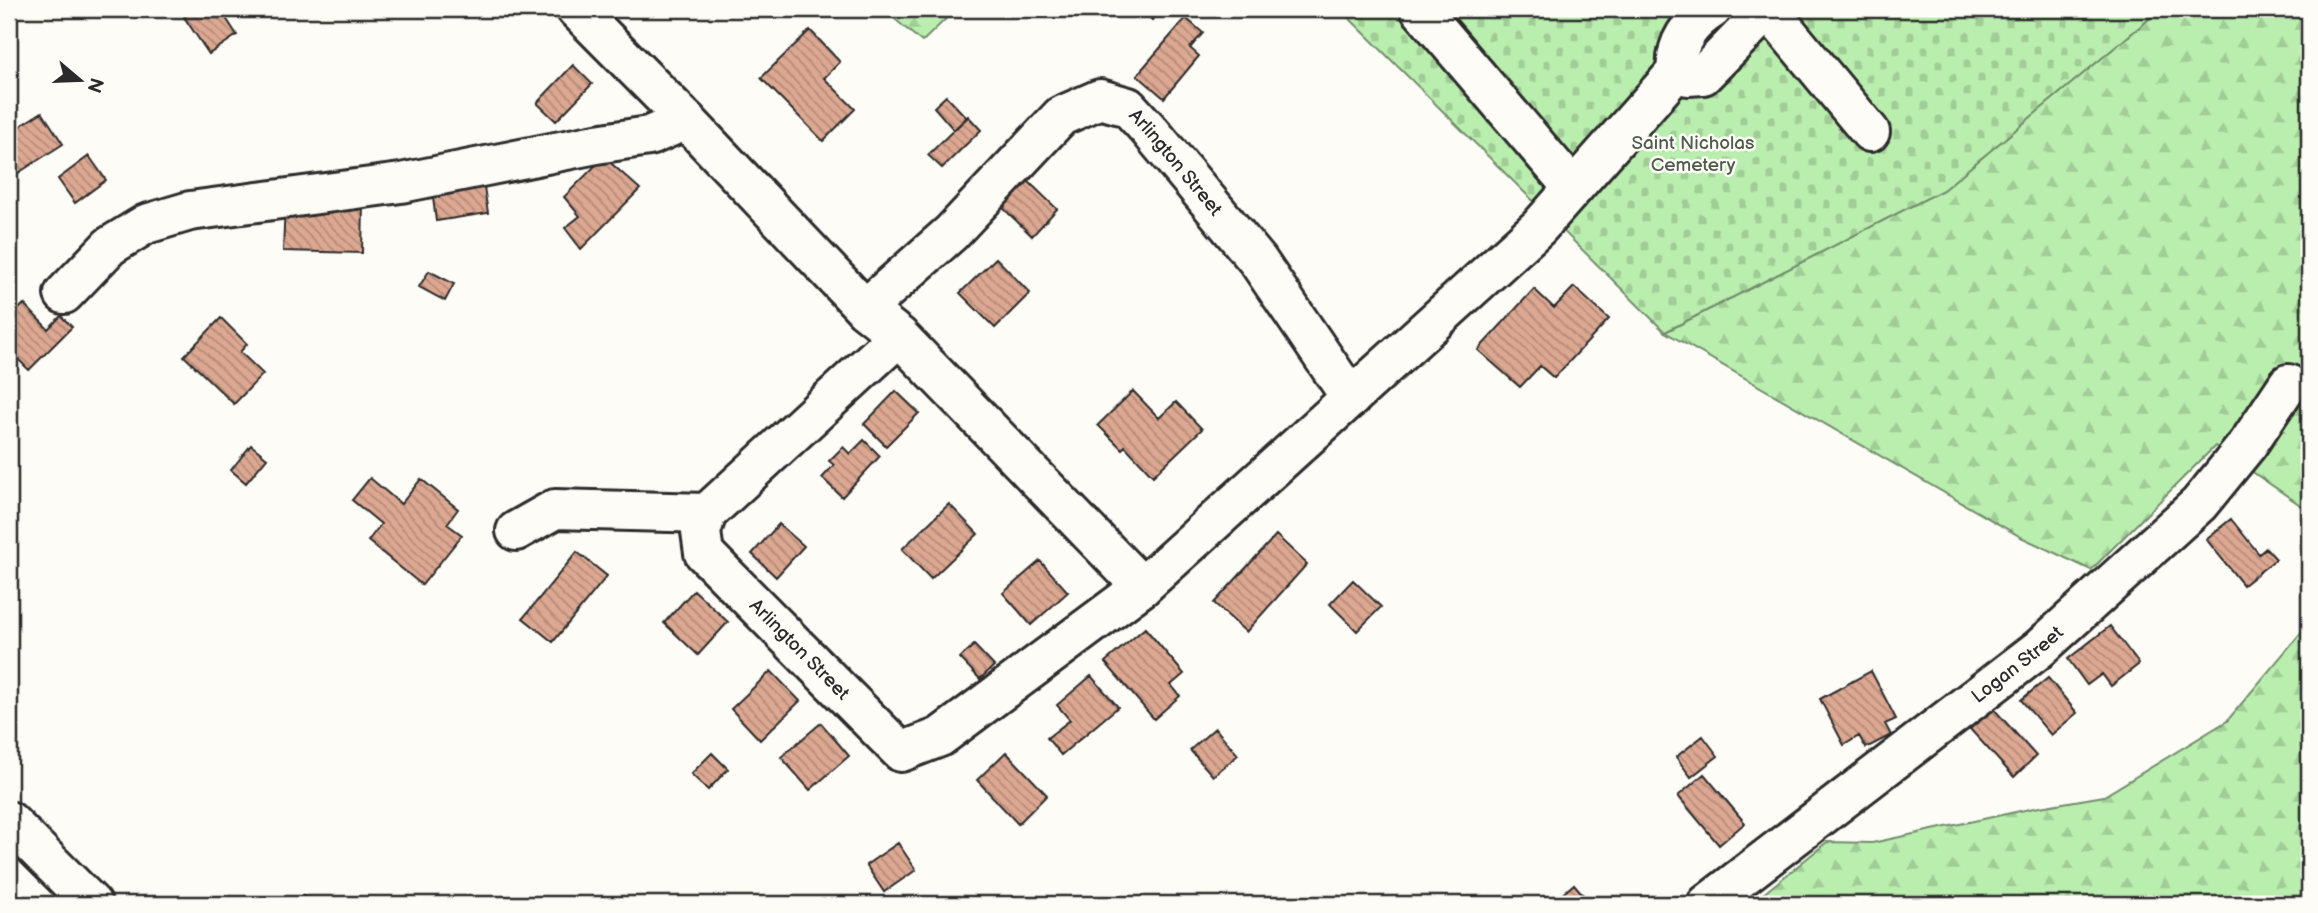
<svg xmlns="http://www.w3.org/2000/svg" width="2318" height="913" font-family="'Balsamiq Sans',sans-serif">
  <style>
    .forest { fill: url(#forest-firs); stroke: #728c6c; stroke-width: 2 }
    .cemetery { fill: url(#cemetery-stones); stroke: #728c6c; stroke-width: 2 }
    .building { fill: url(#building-back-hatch); stroke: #2b2b2b; stroke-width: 2 }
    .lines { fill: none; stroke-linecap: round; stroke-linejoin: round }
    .minor-casing { stroke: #2b2b2b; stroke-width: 44 }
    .minor { stroke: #fdfcf7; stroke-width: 38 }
    .labels { text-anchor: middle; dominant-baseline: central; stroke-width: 5; stroke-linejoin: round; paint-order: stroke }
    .park-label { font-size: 19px; fill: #4f5c4c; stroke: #fdfcf7 }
    .street-label { font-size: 19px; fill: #2b2b2b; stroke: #fdfcf7 }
  </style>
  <defs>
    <pattern id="forest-firs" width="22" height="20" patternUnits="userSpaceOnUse" patternTransform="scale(1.75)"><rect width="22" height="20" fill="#baeeae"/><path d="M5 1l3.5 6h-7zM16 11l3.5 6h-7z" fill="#a0cc96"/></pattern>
    <pattern id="cemetery-stones" width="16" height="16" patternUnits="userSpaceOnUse" patternTransform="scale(1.75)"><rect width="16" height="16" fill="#baeeae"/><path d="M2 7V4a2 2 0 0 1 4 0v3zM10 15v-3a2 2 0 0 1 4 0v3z" fill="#a0cc96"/></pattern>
    <pattern id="building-back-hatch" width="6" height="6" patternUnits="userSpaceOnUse" patternTransform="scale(1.75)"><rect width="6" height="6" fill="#dda892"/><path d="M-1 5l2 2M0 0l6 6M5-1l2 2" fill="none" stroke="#b38977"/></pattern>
  </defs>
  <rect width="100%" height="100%" fill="#fdfcf7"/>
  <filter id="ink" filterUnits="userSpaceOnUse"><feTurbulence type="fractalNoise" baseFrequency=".0143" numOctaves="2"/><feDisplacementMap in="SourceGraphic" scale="14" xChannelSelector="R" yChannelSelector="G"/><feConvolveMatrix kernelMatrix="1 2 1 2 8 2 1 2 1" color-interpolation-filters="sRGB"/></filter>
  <g filter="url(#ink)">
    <!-- forest -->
    <path class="forest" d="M883,9H956L922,42Z
      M2161,9H2309V511L2215,446L2091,570L2021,537L1665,332L1943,190Z
      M2309,623V904H1751L1827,842L1872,843L2034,808L2104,796L2227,721Z"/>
    <!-- cemetery -->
    <path class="cemetery" d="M1340,9H2161L1943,190L1665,332Z"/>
    <!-- building -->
    <path class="building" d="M196,9H220L237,35L209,54L184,17Z
      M1142,9H1163L1164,10L1152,20Z
      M1186,18L1203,33L1190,48L1199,56L1164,98L1137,75Z
      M810,30L840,62L824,78L855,109L823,141L761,78Z
      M573,65L592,84L556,121L537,103Z
      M946,96L967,118L954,130L934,107Z
      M42,112L63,144L9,179V133Z
      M968,116L981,130L942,168L928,155Z
      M89,156L106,180L75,203L58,179Z
      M604,157L640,189L581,249L565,228L580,216L564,197Z
      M482,174L488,213L436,221L431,182Z
      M1027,180L1057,209L1032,236L1001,206Z
      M285,202L363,204L362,253L283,251Z
      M996,258L1030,293L995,328L960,293Z
      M429,271L454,284L445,301L419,287Z
      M1574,287L1609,319L1554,378L1540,366L1520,387L1478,350L1534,289L1554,308Z
      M24,304L48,329L61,316L72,327L29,370L9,350V318Z
      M221,318L247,344L240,352L263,374L234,404L184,356Z
      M896,391L919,413L886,446L864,424Z
      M1133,391L1159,418L1176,402L1202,429L1153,476L1125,446L1122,449L1098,425Z
      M864,440L880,456L842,497L822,478L834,465L829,461L843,447L850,454Z
      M251,445L267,458L246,483L231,470Z
      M370,478L401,504L421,479L458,509L447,524L462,535L422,585L368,541L381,524L352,500Z
      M949,504L978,534L931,579L902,549Z
      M2231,519L2259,554L2266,548L2276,559L2243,585L2206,539Z
      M779,524L804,546L776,577L752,554Z
      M1276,535L1307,564L1246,632L1214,603Z
      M577,552L607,576L553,642L523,618Z
      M1040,561L1068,592L1031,625L1003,593Z
      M1353,580L1381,607L1357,631L1330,604Z
      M694,590L728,622L698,655L664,623Z
      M2110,626L2139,664L2111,686L2102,674L2087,685L2068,659Z
      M1145,628L1184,674L1171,685L1180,696L1154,719L1105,662Z
      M974,645L994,666L980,679L960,658Z
      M771,671L800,701L760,740L731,709Z
      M1871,671L1896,719L1885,724L1891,735L1866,748L1859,736L1844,745L1820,699Z
      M1091,676L1118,707L1061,755L1047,738L1070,720L1057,705Z
      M2048,678L2077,713L2051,735L2021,700Z
      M1993,708L2036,756L2014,777L1970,729Z
      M821,723L849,756L810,790L781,757Z
      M1215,728L1238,755L1213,776L1190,750Z
      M1703,736L1718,756L1691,777L1676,757Z
      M1006,752L1047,795L1018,824L977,780Z
      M712,753L728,769L708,790L691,774Z
      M1704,774L1745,823L1719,845L1678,796Z
      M898,843L916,870L884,892L866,865Z
      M1574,884L1591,904H1551Z
      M302,895L315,904H296Z"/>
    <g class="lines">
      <!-- minor casing -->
      <g class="minor-casing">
        <g id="minor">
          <path d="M576,9L686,120L865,309L899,336L1142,587"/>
          <path d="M1420,9L1573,188"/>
          <path d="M1712,9C1690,23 1674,44 1677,71L1688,76L1703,75L1768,9"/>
          <path d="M1768,9L1870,132"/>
          <path d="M64,294L110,246L146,224L190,211L401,183L596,144L649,136L686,120"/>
          <path id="s1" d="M865,309L951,233L1061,116L1100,99L1128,107L1150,131L1258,261L1351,398"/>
          <path id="s2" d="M899,336L707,513L701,532L704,553L901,752L940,737L1142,587L1539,227L1677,71"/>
          <path d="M516,531L555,509L707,513"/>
          <path d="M9,821L92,904"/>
          <path id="s3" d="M1707,904L2039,649L2199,504L2248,444L2288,384"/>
        </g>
      </g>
      <!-- minor -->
      <use href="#minor" class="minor"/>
    </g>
  </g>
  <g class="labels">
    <!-- park labels -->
    <g class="park-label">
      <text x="1693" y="143">Saint Nicholas<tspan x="1693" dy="22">Cemetery</tspan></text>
    </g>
    <!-- street labels -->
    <g class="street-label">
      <text stroke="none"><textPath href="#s1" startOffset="420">Arlington Street</textPath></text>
      <text stroke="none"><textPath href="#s2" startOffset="438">Arlington Street</textPath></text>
      <text stroke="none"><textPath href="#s3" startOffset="392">Logan Street</textPath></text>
    </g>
  </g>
  <!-- margin -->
  <rect width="2318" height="913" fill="none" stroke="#fdfcf7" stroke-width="35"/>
  <rect x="18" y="18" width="2283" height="878" fill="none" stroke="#2b2b2b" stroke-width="2.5" filter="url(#ink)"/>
  <!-- north arrow -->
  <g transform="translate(80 80) rotate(109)" stroke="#fdfcf7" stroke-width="5" paint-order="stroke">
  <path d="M0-5L12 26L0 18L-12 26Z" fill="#2b2b2b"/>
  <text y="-10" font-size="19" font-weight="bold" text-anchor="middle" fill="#2b2b2b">N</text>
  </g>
</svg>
